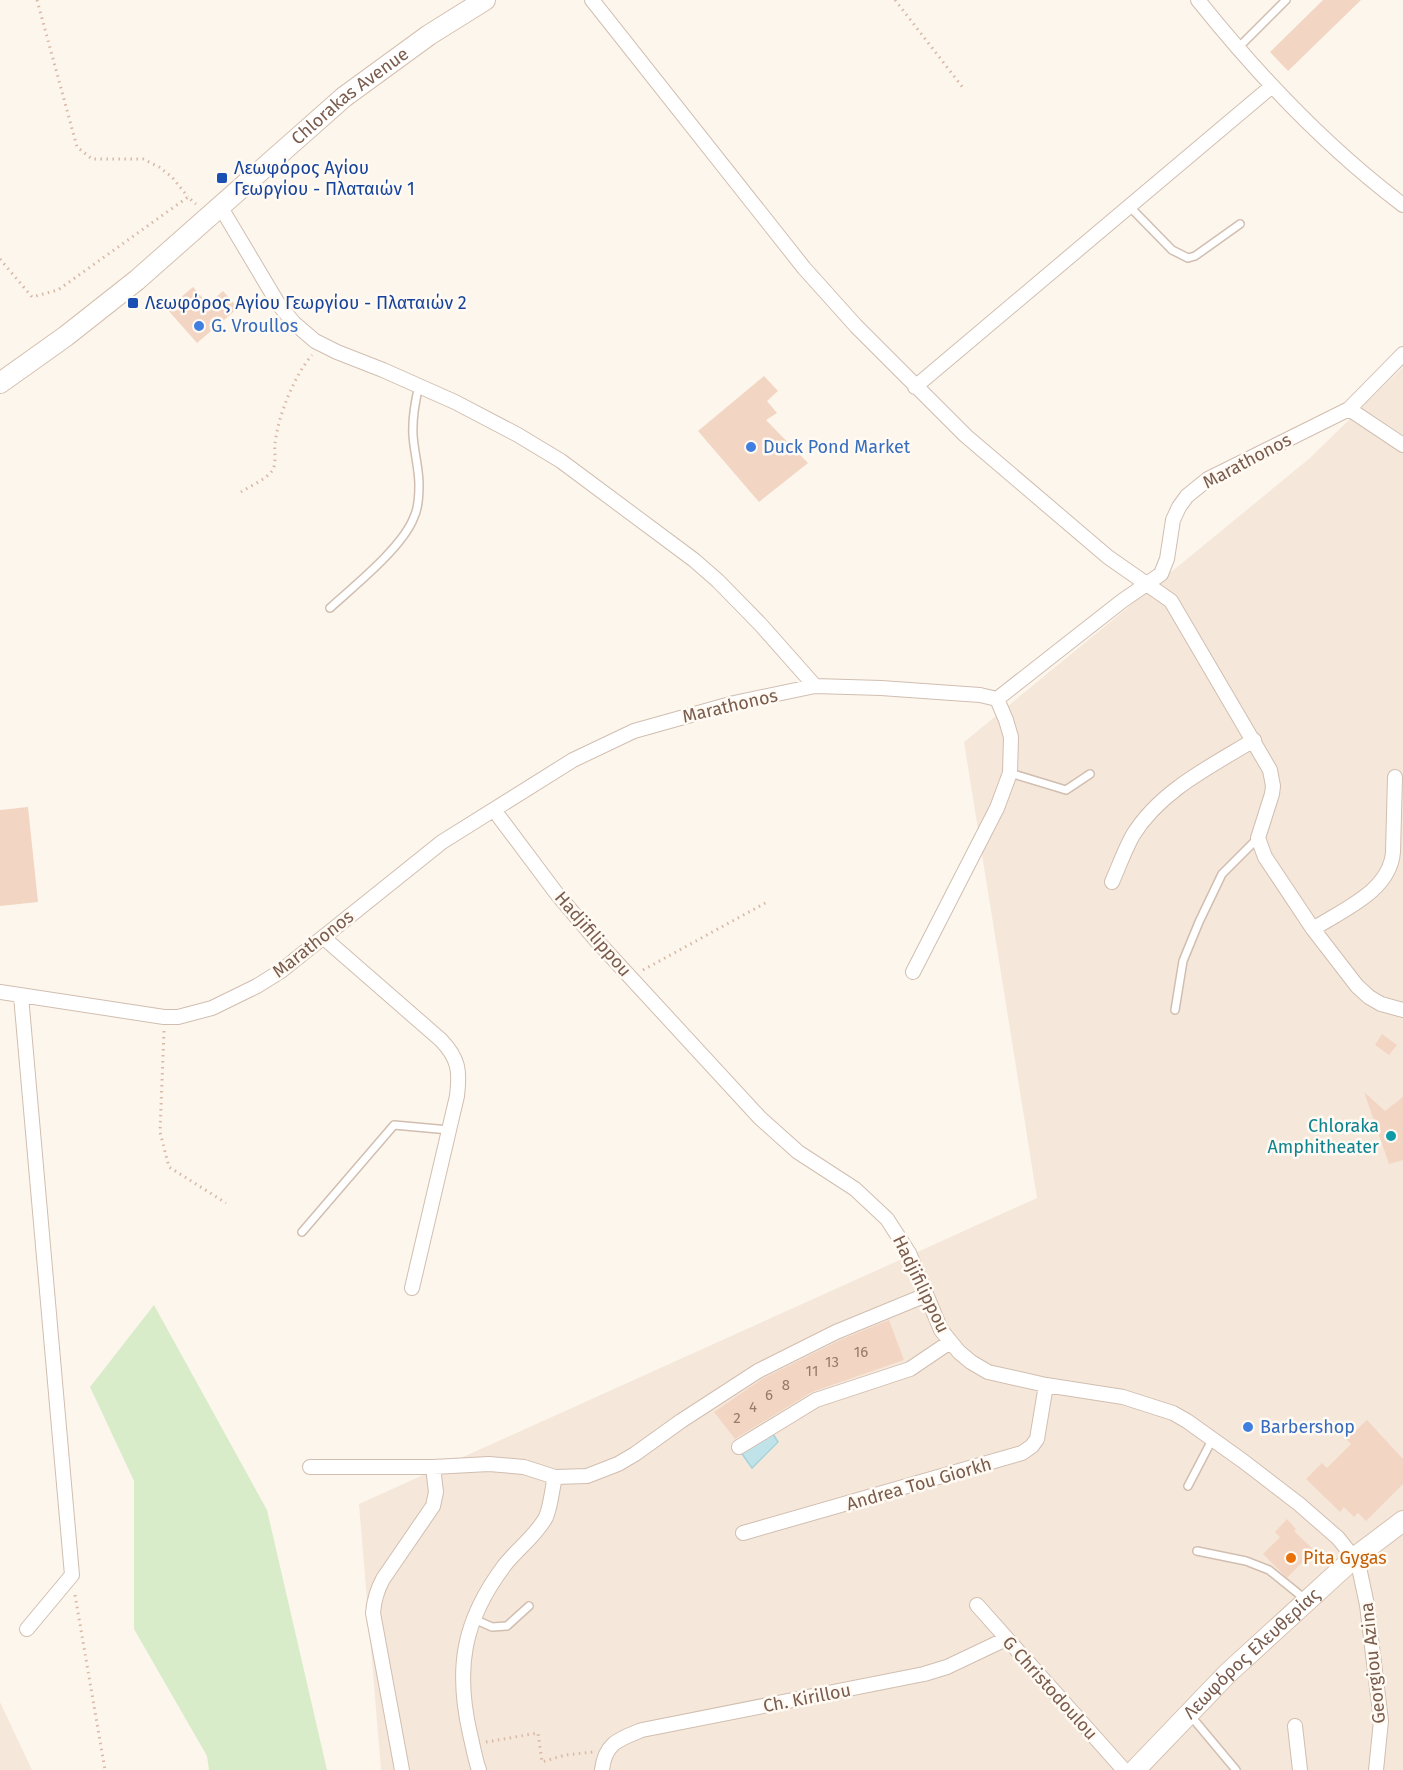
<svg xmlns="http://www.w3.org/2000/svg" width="1403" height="1770" font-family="'Fira Sans',sans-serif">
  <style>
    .residential { fill: #f5e8da }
    .green { fill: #d8ecc9 }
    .water { fill: #bfe3e8; stroke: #a5d3da; stroke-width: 1.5 }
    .building { fill: #f3d5c3 }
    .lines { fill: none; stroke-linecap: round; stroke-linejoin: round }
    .lane-casing { stroke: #d1beb0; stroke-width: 10 }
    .street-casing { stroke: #d1beb0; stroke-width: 16 }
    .secondary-casing { stroke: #d6c0b0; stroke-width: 22 }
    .path { stroke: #d9b8a5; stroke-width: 3; stroke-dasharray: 1.5 4.5; stroke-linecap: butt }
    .lane { stroke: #fff; stroke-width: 7 }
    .street { stroke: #fff; stroke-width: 14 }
    .secondary { stroke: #fff; stroke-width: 20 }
    .transit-dot { fill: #1a4fb4; stroke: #fffaf3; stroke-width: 2 }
    .shop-dot { fill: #3f7fe0; stroke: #fffaf3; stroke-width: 2 }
    .culture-dot { fill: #0f9aa8; stroke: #fffaf3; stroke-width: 2 }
    .food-dot { fill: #e8710a; stroke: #fffaf3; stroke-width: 2 }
    .labels { text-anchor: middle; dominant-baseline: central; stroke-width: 5; stroke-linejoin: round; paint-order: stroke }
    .number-label { font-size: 15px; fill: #987a6a }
    .street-label { font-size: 18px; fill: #7a5c4d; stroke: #fffaf3 }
    .transit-label { font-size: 18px; fill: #164399; stroke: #fffaf3; text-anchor: start }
    .shop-label { font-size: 18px; fill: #366cbe; stroke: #fffaf3; text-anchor: start }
    .culture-label { font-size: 18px; fill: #0d838f; stroke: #fffaf3; text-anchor: end }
    .food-label { font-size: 18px; fill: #c56008; stroke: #fffaf3; text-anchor: start }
  </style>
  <rect width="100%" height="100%" fill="#fdf6ec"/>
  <!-- residential -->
  <path class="residential" d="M1403,367V1770H381L359,1504L1037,1198L964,742L1310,458Z
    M0,1702L32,1770H0Z"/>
  <!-- green -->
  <path class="green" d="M154,1305L267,1510L327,1770H209L207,1756L134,1629V1481L90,1387Z"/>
  <!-- water -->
  <path class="water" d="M773,1434L778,1442L752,1468L740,1451Z"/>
  <!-- building -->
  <path class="building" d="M1323,0H1361L1288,71L1270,52Z
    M193,287L208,304L223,291L238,308L197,343L167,309Z
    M764,376L778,391L767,401L777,413L766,420L808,463L759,502L698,431Z
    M28,807L38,902L0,906V810Z
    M1382,1034L1397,1045L1389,1055L1375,1045Z
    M1364,1092L1385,1111L1403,1097V1160L1389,1164Z
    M889,1320L904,1360L812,1392L735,1439L714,1412L762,1379L840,1340Z
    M1367,1420L1403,1459V1484L1366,1521L1358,1513L1354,1517L1344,1507L1340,1512L1306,1479L1322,1463L1327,1468L1351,1444L1346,1439Z
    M1287,1519L1296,1529L1294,1531L1314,1550L1287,1578L1263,1554L1280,1537L1275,1532Z"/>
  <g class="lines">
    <!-- lane casing -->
    <g class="lane-casing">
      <path id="lane" d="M1237,49L1286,0
        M1130,207L1172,250L1188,258L1195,256L1240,224
        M330,608C354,586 403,547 414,517C418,509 419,495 419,485C419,468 414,452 413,435C412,418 415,402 419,385
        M1010,773L1066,790L1090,774
        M1175,1010L1183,961L1199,922L1222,874L1258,838
        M302,1232L394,1125L449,1130
        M1188,1486L1213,1438
        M1197,1551L1246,1561L1269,1570L1305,1599
        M474,1619L492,1627L507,1626L529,1606
        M1190,1715L1236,1770"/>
    </g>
    <!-- street casing -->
    <g class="street-casing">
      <path id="street" d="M592,0L804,268L856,326L966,436L1108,557L1171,601L1270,770L1273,786L1272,794L1258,838L1265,857L1313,929L1357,986L1369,997L1381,1004L1403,1010
        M1198,0C1258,75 1326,147 1403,205
        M220,206L279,305L294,323L315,341L337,352L383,370L455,402L518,435L561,461L694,560L718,581L761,625L815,686
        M915,387L1272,86
        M1349,409L1403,445
        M494,810L557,894L596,940L760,1118L798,1152L855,1189L887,1219L909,1253L941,1330L959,1352L971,1362L988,1372L1046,1385L1123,1397L1173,1413L1187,1421L1243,1461L1299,1504L1338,1538L1354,1558L1360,1572L1367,1605L1381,1721L1376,1770
        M1112,882C1119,866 1125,849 1133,835C1160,791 1211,766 1254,740
        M1313,929C1344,909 1390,891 1393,852L1395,777
        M324,938L441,1040C459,1059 460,1071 457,1096L412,1288
        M913,972L997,808L1010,773L1011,737L1006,720L997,699
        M0,992L164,1017H178L212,1008L257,986L281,971L442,842L573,760L634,731L734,703L815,686L881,688L980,695L997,699L1122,601L1161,574L1167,559L1173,520L1179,507L1187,496L1208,479L1349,409L1403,354
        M21,996L72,1575L27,1629
        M739,1447L816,1400L910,1369L950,1342
        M310,1467H433L489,1464L524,1467L555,1477L587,1476L618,1464L635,1454L681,1421L758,1371L836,1332L926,1295
        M743,1533L1022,1453L1032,1446L1037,1439L1046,1385
        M977,1605L1124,1770
        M1295,1726L1300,1770
        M402,1770L373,1613C374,1600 377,1590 383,1579L433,1506L436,1492L433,1467
        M479,1770C475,1759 473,1746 470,1734C455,1668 463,1621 504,1566C517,1549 536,1536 546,1517C551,1505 552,1489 555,1477
        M602,1770C605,1743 619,1739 642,1730L924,1674L947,1667L1006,1639"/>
    </g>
    <!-- secondary casing -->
    <g class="secondary-casing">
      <g id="secondary">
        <path id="s1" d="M0,383L66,336L137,280L344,97L429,35L485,0"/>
        <path id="s2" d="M1135,1770L1227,1674L1354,1558L1403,1521"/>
      </g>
    </g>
    <!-- path -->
    <path class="path" d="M37,0L77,147L92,159H143L159,167L172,177L188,197
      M895,0L964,89
      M0,259L32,297L58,290L188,197L196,204
      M241,492C250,486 265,480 272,471C277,464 274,452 275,444C278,416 294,376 312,355
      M643,970L769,901
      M164,1031L160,1132L169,1167L226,1203
      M75,1595L105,1770
      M486,1742L538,1733L542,1762L565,1755L593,1752"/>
    <!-- lane -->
    <use href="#lane" class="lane"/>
    <!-- street -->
    <use href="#street" class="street"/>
    <!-- secondary -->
    <use href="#secondary" class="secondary"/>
  </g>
  <!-- markers -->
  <g class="transit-dot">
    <rect x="216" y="172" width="12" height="12" rx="3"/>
    <rect x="127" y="297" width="12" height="12" rx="3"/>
  </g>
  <g class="shop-dot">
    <circle cx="199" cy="326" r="6"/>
    <circle cx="751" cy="447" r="6"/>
    <circle cx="1248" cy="1427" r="6"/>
  </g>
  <circle class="culture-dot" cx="1391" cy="1136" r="6"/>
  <circle class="food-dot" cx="1291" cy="1558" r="6"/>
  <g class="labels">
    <!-- number labels -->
    <g class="number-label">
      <text x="861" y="1352">16</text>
      <text x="832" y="1362">13</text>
      <text x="812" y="1371">11</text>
      <text x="786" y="1385">8</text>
      <text x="769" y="1395">6</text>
      <text x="753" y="1407">4</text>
      <text x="737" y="1418">2</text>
    </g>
    <!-- street labels -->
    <g class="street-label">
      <text stroke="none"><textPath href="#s1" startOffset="453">Chlorakas Avenue</textPath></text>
      <text transform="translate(1247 461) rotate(-28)">Marathonos</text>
      <text transform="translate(730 706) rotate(-13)">Marathonos</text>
      <text transform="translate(593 934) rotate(49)">Hadjifilippou</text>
      <text transform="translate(313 944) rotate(-38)">Marathonos</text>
      <text transform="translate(921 1284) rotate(64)">Hadjifilippou</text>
      <text transform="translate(919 1484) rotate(-16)">Andrea Tou Giorkh</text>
      <text stroke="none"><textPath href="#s2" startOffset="165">Λεωφόρος Ελευθερίας</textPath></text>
      <text transform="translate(1373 1663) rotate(-96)">Georgiou Azina</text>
      <text transform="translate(1050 1688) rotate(48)">G Christodoulou</text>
      <text transform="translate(807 1698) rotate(-11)">Ch. Kirillou</text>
    </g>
    <!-- transit labels -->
    <g class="transit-label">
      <text x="234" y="168">Λεωφόρος Αγίου<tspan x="234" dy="21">Γεωργίου - Πλαταιών 1</tspan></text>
      <text x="145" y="303">Λεωφόρος Αγίου Γεωργίου - Πλαταιών 2</text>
    </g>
    <!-- shop labels -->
    <g class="shop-label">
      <text x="211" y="326">G. Vroullos</text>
      <text x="763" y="447">Duck Pond Market</text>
      <text x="1260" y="1427">Barbershop</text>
    </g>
    <!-- culture labels -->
    <g class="culture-label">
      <text x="1379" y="1126">Chloraka<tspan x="1379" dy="21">Amphitheater</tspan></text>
    </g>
    <!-- food labels -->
    <g class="food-label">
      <text x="1303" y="1558">Pita Gygas</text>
    </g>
  </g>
</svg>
